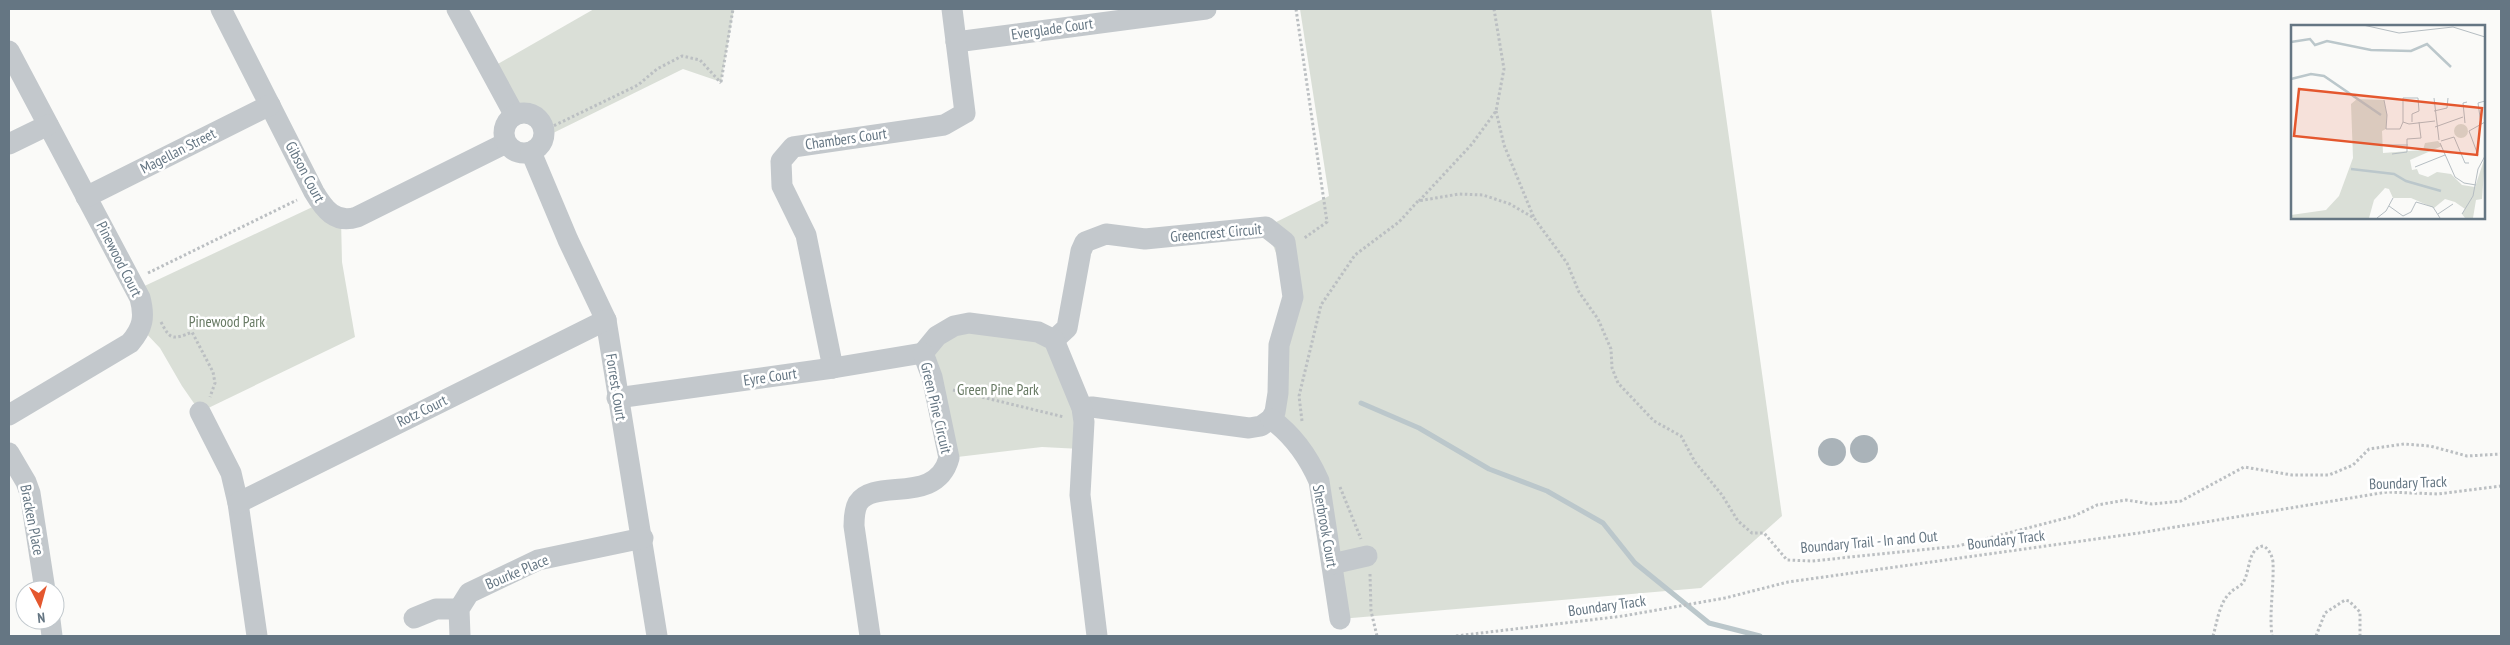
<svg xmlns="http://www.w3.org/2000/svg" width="2510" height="645" viewBox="0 0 2510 645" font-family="'PT Sans Narrow',sans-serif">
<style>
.green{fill:#dadfd7}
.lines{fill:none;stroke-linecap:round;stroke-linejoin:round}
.stream{stroke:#bbc7cb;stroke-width:5}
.building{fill:#aab3b9}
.path{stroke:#bbbfc2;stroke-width:3;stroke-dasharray:2.5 2.5;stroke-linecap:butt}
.minor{stroke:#c3c8cc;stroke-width:21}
.labels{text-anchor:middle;stroke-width:5;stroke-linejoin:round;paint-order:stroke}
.street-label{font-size:15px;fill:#657683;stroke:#fff}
.park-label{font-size:15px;fill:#687a64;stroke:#fff}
.inset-river{fill:none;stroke:#bbc7cb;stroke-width:2.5}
.inset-road{fill:none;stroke:#b5bdc2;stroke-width:1}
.view{fill:#e4572e;fill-opacity:0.15;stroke:#e4572e;stroke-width:2.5}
.inset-edge{fill:none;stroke:#657683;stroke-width:2.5}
</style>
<rect width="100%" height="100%" fill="#fafaf8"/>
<g class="green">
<polygon points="594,9 734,9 721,82 683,69 543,138 542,123 522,112 489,69"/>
<polygon points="1300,9 1711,9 1782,516 1701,588 1340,619 1319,481 1275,412 1293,297 1266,227 1329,196"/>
<polygon points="321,203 341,219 342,262 355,337 200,412 182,386 160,348 141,328 136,290"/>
<polygon points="954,326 1038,332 1073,384 1081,449 1042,447 949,458 932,377 937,336"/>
</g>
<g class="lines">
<polyline class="stream" points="1361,403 1419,428 1489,469 1547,491 1603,523 1635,563 1709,623 1760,636"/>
</g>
<g class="building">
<circle cx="1864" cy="449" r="14"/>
<circle cx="1832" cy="452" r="14"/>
</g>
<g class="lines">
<g class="path">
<polyline points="1296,9 1327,222 1303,239"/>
<polyline points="721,82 733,9"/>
<polyline points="1496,111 1504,145 1534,218"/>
<polyline points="545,130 638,85 657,69 682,56 700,60 721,83"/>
<polyline points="1419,201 1472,144 1496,111 1504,69 1494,9"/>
<polyline points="148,273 297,200"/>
<path d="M161,322c9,18 12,18 31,10l21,40 2,11 -5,14"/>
<polyline points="953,390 1064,417"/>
<polyline points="1302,421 1299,396 1321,305 1355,255 1399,222 1418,201 1459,194 1483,195 1510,204 1534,218 1567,263 1579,292 1598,319 1611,349 1612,368 1618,383 1654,421 1681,436 1695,462 1722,495 1738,521 1752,533 1764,533 1787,560 1812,561 1958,546 2074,516 2097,505 2126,500 2152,504 2181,501 2244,467 2292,475 2329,475 2353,465 2369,449 2404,444 2430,446 2467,456 2501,454"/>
<polyline points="1340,487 1361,539"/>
<polyline points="1370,574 1371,611 1377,636"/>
<polyline points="1456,636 1623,616 1725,598 1788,582 2139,533 2387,492 2438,494 2501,486"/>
<path d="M2213,636c4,-13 6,-33 17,-43 4,-5 11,-6 14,-12 6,-11 4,-34 20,-35 5,4 8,9 9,16 1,25 -4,50 -1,74"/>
<polyline points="2316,636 2325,613 2345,600 2349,601 2360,612 2360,636"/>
</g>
<g class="minor">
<path d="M221,9l93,183c10,17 21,32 43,25l149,-74"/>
<polyline points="457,9 514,114"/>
<polyline points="956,42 1206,9"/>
<path d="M9,51l131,247c5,19 3,30 -10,45l-121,72"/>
<circle cx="524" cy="133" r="20"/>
<polyline points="9,144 48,125"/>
<polyline points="531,152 568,240 606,320 657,636"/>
<polyline points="86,197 270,105"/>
<polyline points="1054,340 1067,328 1081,251 1085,242 1106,234 1145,239 1266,227 1285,242 1293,297 1279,345 1278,393 1275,412 1271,419 1261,426 1249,428 1092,407 1082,408"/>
<polyline points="923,353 937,336 954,326 969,323 1038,332 1054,340 1082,408 1084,422 1080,495 1097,636"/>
<polyline points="833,368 806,235 782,186 781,161 793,147 944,125 965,113 952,9"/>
<polyline points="617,398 833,368 923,353"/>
<polyline points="200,412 231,473 238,503 257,636"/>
<path d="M1271,419c22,16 37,37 48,62l21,138"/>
<polyline points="9,453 26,482 30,493 45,590"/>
<polyline points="238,503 606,320"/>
<polyline points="1332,564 1367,556"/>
<polyline points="414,618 436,609 459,609"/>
<polyline points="50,620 52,636"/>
<polyline points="460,636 459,609 469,593 538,560 643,538"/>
<path d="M870,636l-16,-110c0,-7 0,-16 4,-23 17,-26 78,3 91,-45l-17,-81 -9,-24"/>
</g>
</g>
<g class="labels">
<g class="street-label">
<text transform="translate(1052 29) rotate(-8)" y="5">Everglade Court</text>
<text transform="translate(846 139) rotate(-8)" y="5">Chambers Court</text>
<text transform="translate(178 151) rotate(-27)" y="5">Magellan Street</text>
<text transform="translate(305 172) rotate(62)" y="5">Gibson Court</text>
<text transform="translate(1216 233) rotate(-5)" y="5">Greencrest Circuit</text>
<text transform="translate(119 259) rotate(63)" y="5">Pinewood Court</text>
<text transform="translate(770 377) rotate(-8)" y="5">Eyre Court</text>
<text transform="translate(616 387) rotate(81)" y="5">Forrest Court</text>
<text transform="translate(936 408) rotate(77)" y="5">Green Pine Circuit</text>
<text transform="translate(422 411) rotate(-26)" y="5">Rotz Court</text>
<text transform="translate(2408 483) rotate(-2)" y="5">Boundary Track</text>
<text transform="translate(32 520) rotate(79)" y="5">Bracken Place</text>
<text transform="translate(1325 526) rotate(80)" y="5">Sherbrook Court</text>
<text transform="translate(2006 540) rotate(-7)" y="5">Boundary Track</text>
<text transform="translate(1869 542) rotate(-5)" y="5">Boundary Trail - In and Out</text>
<text transform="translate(517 572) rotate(-23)" y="5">Bourke Place</text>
<text transform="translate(1607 606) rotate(-8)" y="5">Boundary Track</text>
</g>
<g class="park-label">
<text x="227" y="327">Pinewood Park</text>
<text x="998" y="395">Green Pine Park</text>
</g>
</g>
<g transform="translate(2291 25)">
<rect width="194" height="194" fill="#fafaf8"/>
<path d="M66,74l27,1 3,15 -1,14 -4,2 1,22 40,-3 2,-7 13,-2 4,5 -32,14 2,10 5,-1 2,5 9,3 9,-5 14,2 11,11 13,2 10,-30 -3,42 -6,1 -3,18h-8l-3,-4 3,-5 -10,-7 -10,-3 -11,9 -23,-10h-18l-4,-9 -4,-1 -11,12 -5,18h-78v-3l35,-5 13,-14 14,-38 -2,-54zM163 106a7 7 0 1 1 14 0a7 7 0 1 1-14 0Z" fill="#dadfd7"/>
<path class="inset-river" d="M0,17l19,-3 5,6 12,-4 44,9 40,1 16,-7 24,23M0,54l20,-5 13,2 57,39M60,144l43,5 12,7 35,10"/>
<path class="inset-road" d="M72,0l36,8 54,-6 32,10M143,73l5,42M93,75l3,15M143,86l13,-3 1,-10M96,90l-1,14h14l3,-7M121,97v-8l7,-3 -1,-13h-15v24l6,2 26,-3M174,98l-2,-20 4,-1M190,99l-3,-21 7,-2M144,102l28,-10M150,116l13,-4 11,26h4M149,118l15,34 9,6 12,2M93,120h24M101,129l15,-2v-13l14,-1 -2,-16M187,130l-9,-24 16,-9M124,142l30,-12M194,146v43M98,181l14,10M147,189l15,-10M171,189l11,-18 5,-27 7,-13M112,191l8,-4 5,-10 17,5 7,11M86,193l9,-7 7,-13"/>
<path class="view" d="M8,64l183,19 -5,47 -183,-19z"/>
<rect width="194" height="194" class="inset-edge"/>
</g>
<rect width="2510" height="645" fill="none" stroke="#657683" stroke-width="20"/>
<g transform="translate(40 605) rotate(174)"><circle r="24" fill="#ffffff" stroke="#c1c8cd"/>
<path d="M0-4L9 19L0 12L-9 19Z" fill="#e4572e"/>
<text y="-8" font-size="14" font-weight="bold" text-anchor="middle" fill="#657683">N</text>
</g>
</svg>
